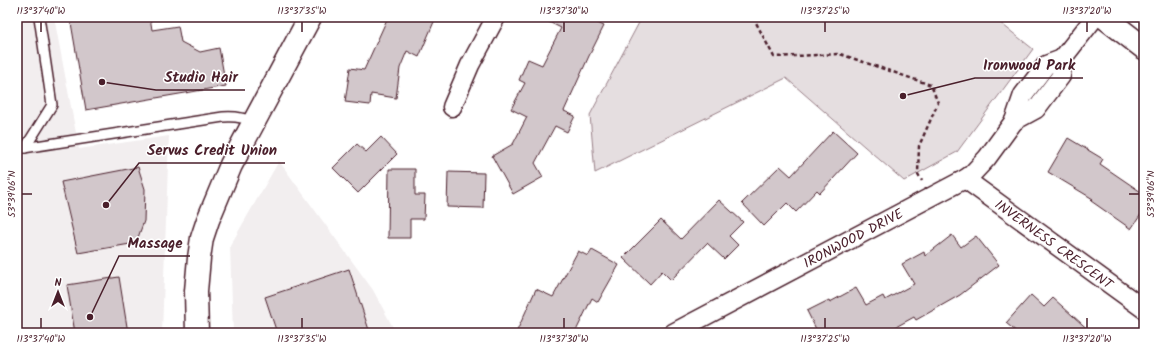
<svg xmlns="http://www.w3.org/2000/svg" width="1161" height="350" viewBox="0 0 1161 350" font-family="Kalam,sans-serif">
<style>
.built{fill:#f2eeef}
.green{fill:#e5dee0;stroke:#987e86}
.building{fill:#d2c7cb;stroke:#4a1f2b}
.lines{fill:none;stroke-linecap:round;stroke-linejoin:round}
.service-casing{stroke:#4a1f2b;stroke-width:12}
.minor-casing{stroke:#4a1f2b;stroke-width:21}
.tertiary-casing{stroke:#4a1f2b;stroke-width:25}
.secondary-casing{stroke:#4a1f2b;stroke-width:25}
.path{stroke:#4a1f2b;stroke-width:2.5;stroke-dasharray:4 3;stroke-linecap:butt}
.service{stroke:#fff;stroke-width:9}
.minor{stroke:#fff;stroke-width:18}
.tertiary{stroke:#fff;stroke-width:22}
.secondary{stroke:#fff;stroke-width:22}
.ticks{fill:none;stroke:#4a1f2b;stroke-width:1.5}
.labels{text-anchor:middle;stroke-width:3;stroke-linejoin:round;paint-order:stroke}
.street-label{font-size:14px;fill:#4a1f2b;stroke:#fff}
.leader{fill:none;stroke:#4a1f2b;stroke-width:1.5}
.callout-dot{fill:#4a1f2b;stroke:#fff;stroke-width:1.5}
.callout-label{font-size:15px;text-anchor:middle;font-weight:bold;fill:#4a1f2b;stroke:#fff;stroke-width:3;stroke-linejoin:round;paint-order:stroke}
.neatline{fill:none;stroke:#4a1f2b;stroke-width:1.5}
.ticks-label{font-size:10px;text-anchor:middle;fill:#4a1f2b}
</style>
<rect width="100%" height="100%" fill="#fff"/>
<filter id="ink" filterUnits="userSpaceOnUse"><feTurbulence type="fractalNoise" baseFrequency=".025" numOctaves="2"/><feDisplacementMap in="SourceGraphic" scale="8" xChannelSelector="R" yChannelSelector="G"/><feConvolveMatrix kernelMatrix="1 2 1 2 8 2 1 2 1" color-interpolation-filters="sRGB"/></filter>
<g filter="url(#ink)">
<g class="built">
<polygon points="17,17 54,17 79,149 169,136 162,333 17,333"/>
<polygon points="279,161 373,290 396,333 233,333 230,246"/>
</g>
<polygon class="green" points="642,17 993,17 1033,49 957,152 904,181 786,78 595,173 590,115"/>
<g class="building">
<polygon points="70,17 150,17 152,30 178,26 181,42 200,52 219,48 226,86 86,110"/>
<polygon points="388,17 436,17 419,57 407,51 400,68 396,98 371,94 370,105 345,102 350,68 364,70"/>
<polygon points="539,17 585,17 604,26 589,56 564,111 575,116 567,132 555,126 535,163 543,177 513,194 492,156 513,144 527,117 511,109 525,83 519,80 528,59 542,65 561,28"/>
<polygon points="833,131 857,153 820,193 817,190 796,212 787,203 764,226 742,203 780,166 791,176"/>
<polygon points="381,137 397,154 358,193 333,168 357,144 366,152"/>
<polygon points="1068,138 1103,159 1100,164 1144,194 1144,210 1131,229 1091,201 1093,199 1048,172"/>
<polygon points="138,167 145,189 144,221 136,243 78,253 61,182"/>
<polygon points="389,169 415,169 415,195 425,195 424,219 410,219 410,238 388,238"/>
<polygon points="448,172 484,173 483,208 447,207"/>
<polygon points="719,200 743,222 729,236 738,245 724,259 707,243 671,280 662,271 650,284 623,258 661,220 681,239"/>
<polygon points="952,235 961,247 976,236 999,265 960,295 916,320 914,317 885,333 818,333 807,311 829,300 830,302 856,288 866,305 883,296 885,300 914,284 902,264 924,252 925,256"/>
<polygon points="592,250 619,265 598,302 592,298 575,333 566,333 555,328 553,333 516,333 536,289 553,297 578,251 588,256"/>
<polygon points="349,269 370,333 277,333 265,297"/>
<polygon points="119,277 128,333 75,333 67,285"/>
<polygon points="1031,295 1044,307 1053,298 1092,333 1018,333 1006,323"/>
</g>
<g class="lines">
<defs>
<g id="service">
<polyline points="25,148 52,105 39,17"/>
<path d="M17,149l206,-32c12,-1 20,0 31,5"/>
</g>
<g id="minor">
<polyline points="452,107 470,65 496,17"/>
<polyline points="1014,121 1036,109 1061,76 1062,59 1095,17"/>
<polyline points="965,179 1144,309"/>
<polyline points="673,333 965,179 972,174 987,158 1014,121 1023,95 1046,65 1062,59"/>
</g>
<polyline id="tertiary" points="197,333 196,291 199,258 202,238 208,220 231,165 310,17"/>
<polyline id="secondary" points="1104,17 1144,48"/>
</defs>
<use href="#service" class="service-casing"/>
<use href="#minor" class="minor-casing"/>
<use href="#tertiary" class="tertiary-casing"/>
<use href="#secondary" class="secondary-casing"/>
<polyline class="path" points="753,17 774,57 840,54 931,85 938,103 919,146 918,174 922,181"/>
<use href="#service" class="service"/>
<use href="#minor" class="minor"/>
<use href="#tertiary" class="tertiary"/>
<use href="#secondary" class="secondary"/>
</g>
</g>
<path class="ticks" d="M41,22v10M302,22v10M564,22v10M825,22v10M1087,22v10M22,194h10M1129,194h10M41,318v10M302,318v10M564,318v10M825,318v10M1087,318v10"/>
<g class="labels">
<g class="street-label">
<text transform="translate(853 238) rotate(-28)" y="5">IRONWOOD DRIVE</text>
<text transform="translate(1054 244) rotate(36)" y="5">INVERNESS CRESCENT</text>
</g>
</g>
<path class="leader" d="M903 96L975 78H1083M102 82L156 90H245M106 205L139 163H285M90 317L119 256H190"/>
<g class="callout-dot">
<circle cx="903" cy="96" r="4"/>
<circle cx="102" cy="82" r="4"/>
<circle cx="106" cy="205" r="4"/>
<circle cx="90" cy="317" r="4"/>
</g>
<g class="callout-label">
<text x="1029" y="70">Ironwood Park</text>
<text x="201" y="82">Studio Hair</text>
<text x="212" y="155">Servus Credit Union</text>
<text x="155" y="248">Massage</text>
</g>
<rect width="1161" height="350" fill="none" stroke="#fff" stroke-width="44"/>
<g transform="translate(58 292)" stroke="#ffffff" stroke-width="3" paint-order="stroke">
<path d="M0-3L7 15L0 10L-7 15Z" fill="#4a1f2b"/>
<text y="-6" font-size="11" font-weight="bold" text-anchor="middle" fill="#4a1f2b">N</text>
</g>
<rect x="22" y="22" width="1117" height="306" class="neatline"/>
<g class="ticks-label">
<text x="41" y="14">113°37'40"W</text>
<text x="302" y="14">113°37'35"W</text>
<text x="564" y="14">113°37'30"W</text>
<text x="825" y="14">113°37'25"W</text>
<text x="1087" y="14">113°37'20"W</text>
<text transform="translate(11 194) rotate(-90)" y="4">53°39'06"N</text>
<text transform="translate(1150 194) rotate(-90)" y="4">53°39'06"N</text>
<text x="41" y="342">113°37'40"W</text>
<text x="302" y="342">113°37'35"W</text>
<text x="564" y="342">113°37'30"W</text>
<text x="825" y="342">113°37'25"W</text>
<text x="1087" y="342">113°37'20"W</text>
</g>
</svg>
